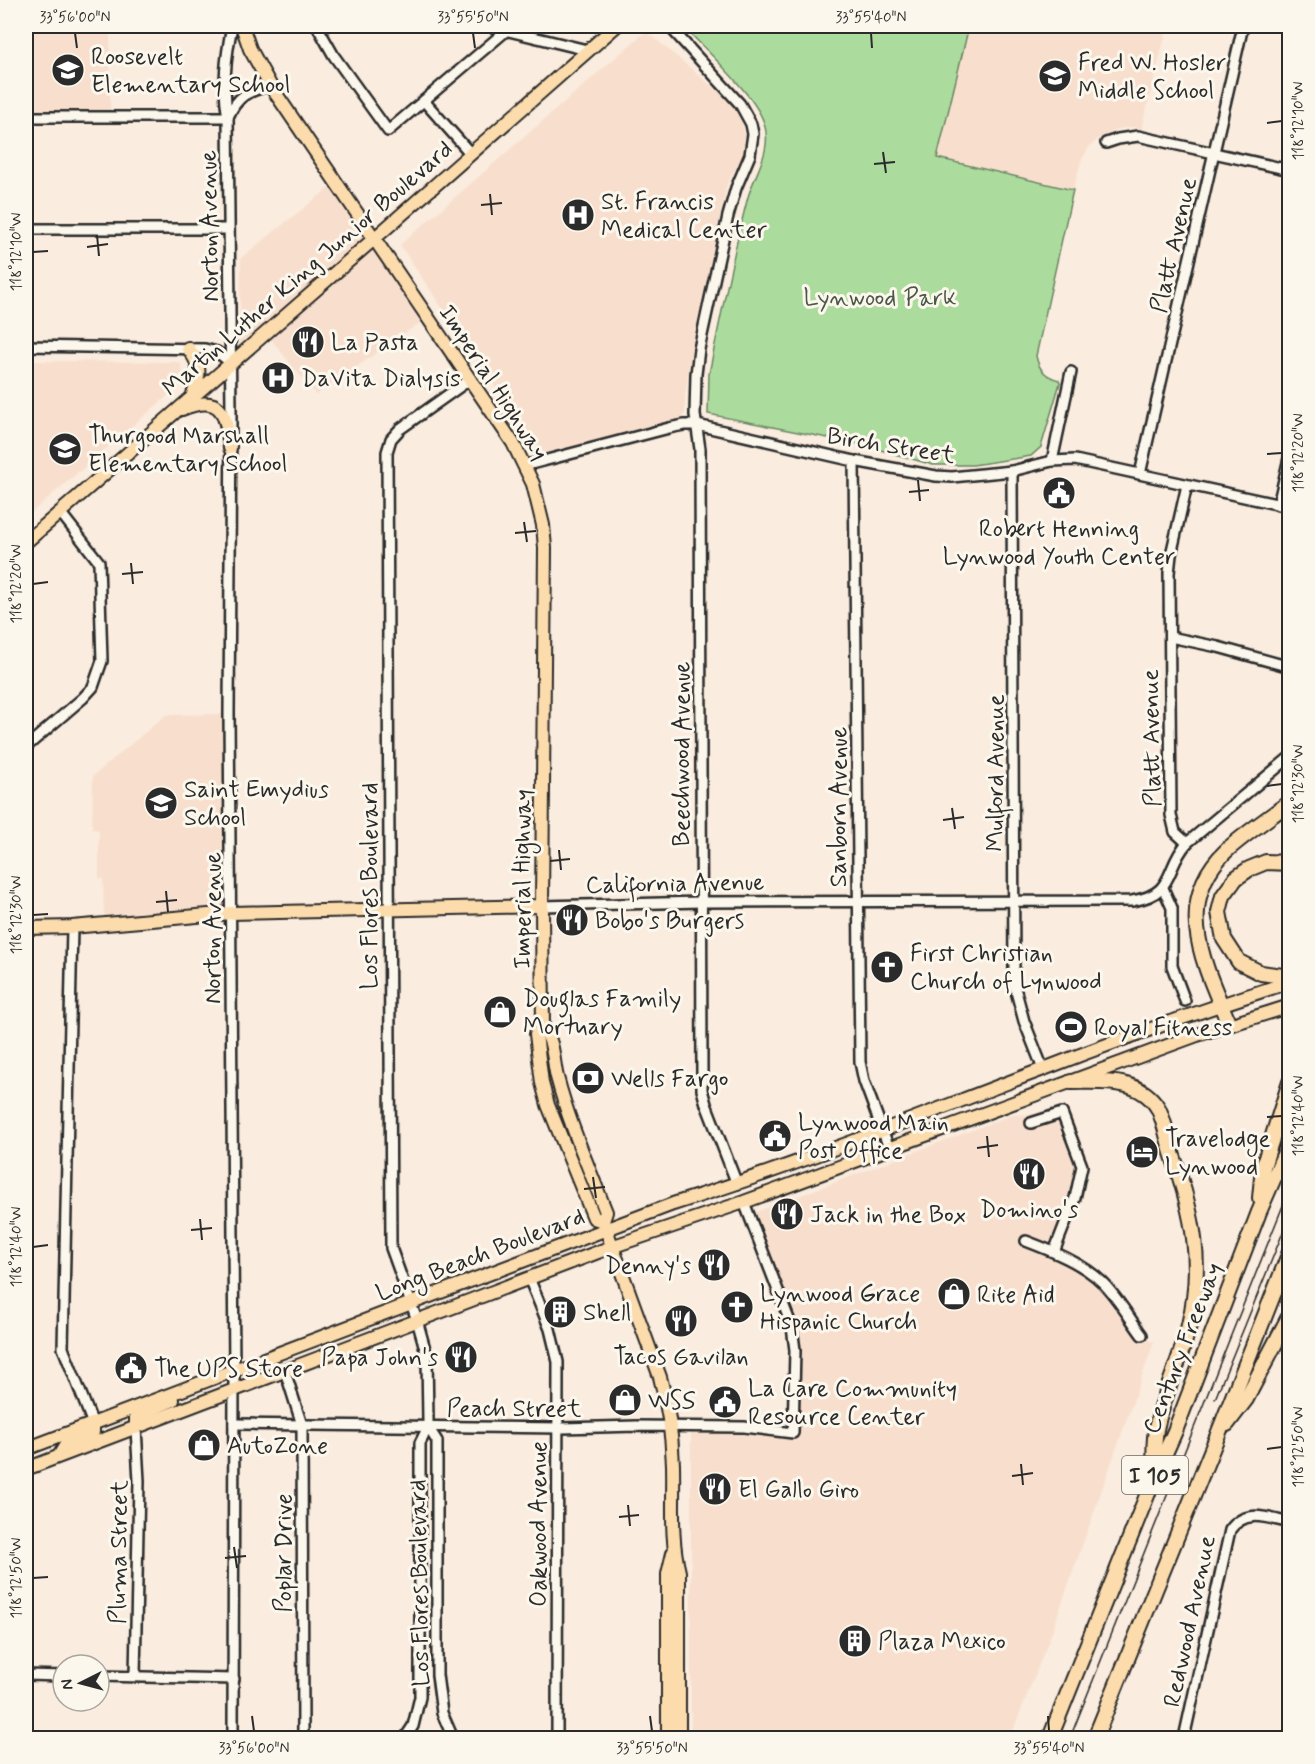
<svg xmlns="http://www.w3.org/2000/svg" width="1315" height="1764" viewBox="0 0 1315 1764" font-family="Mynerve,sans-serif">
<style>
.built{fill:#f8dfcd}
.green{fill:#abdc9d;stroke:#6b8464;stroke-width:1.5}
.lines{fill:none;stroke-linecap:round;stroke-linejoin:round}
.minor-casing{stroke:#2b2b2b;stroke-width:14}
.major-casing{stroke:#2b2b2b;stroke-width:16}
.highway-casing{stroke:#2b2b2b;stroke-width:18}
.minor{stroke:#fbf7ec;stroke-width:9}
.major{stroke:#fcdcac;stroke-width:12}
.highway{stroke:#fcdcac;stroke-width:14}
.tram{stroke:#2b2b2b;stroke-width:1.5}
.ticks{fill:none;stroke:#2b2b2b;stroke-width:2}
.labels{text-anchor:middle;stroke-width:6;stroke-linejoin:round;paint-order:stroke}
.shield{fill:#fbf7ec;stroke:#696865;stroke-width:1.5}
.shield-label{font-size:22px;font-weight:bold;fill:#2b2b2b}
.poi-label{font-size:24px;fill:#2b2b2b;stroke:#fbf7ec;text-anchor:start}
.street-label{font-size:24px;fill:#2b2b2b;stroke:#fbf7ec}
.park-label{font-size:24px;fill:#4b5748;stroke:#fbf7ec}
.neatline{fill:none;stroke:#2b2b2b;stroke-width:2}
.ticks-label{font-size:15px;text-anchor:middle;fill:#2b2b2b}
</style>
<rect width="100%" height="100%" fill="#faecde"/>
<filter id="ink" filterUnits="userSpaceOnUse"><feTurbulence type="fractalNoise" baseFrequency=".0167" numOctaves="2"/><feDisplacementMap in="SourceGraphic" scale="12" xChannelSelector="R" yChannelSelector="G"/><feConvolveMatrix kernelMatrix="1 2 1 2 8 2 1 2 1" color-interpolation-filters="sRGB"/></filter>
<g filter="url(#ink)">
<g class="built">
<rect x="26" y="26" width="84" height="88"/>
<polygon points="969,26 1168,26 1141,129 1132,127 1118,129 1098,139 1089,147 1081,161 1073,190 937,158"/>
<polygon points="646,31 732,103 740,113 745,136 743,156 727,184 692,348 685,395 685,413 682,418 540,454 400,245"/>
<polygon points="330,187 421,322 316,395 261,327 239,345 241,258"/>
<polygon points="26,361 180,362 185,381 26,517"/>
<polygon points="227,714 230,911 104,922 103,879 99,878 99,830 92,829 93,776 166,715"/>
<polygon points="1052,1108 1076,1170 1049,1257 1093,1280 1136,1336 1154,1342 1050,1637 1010,1738 691,1738 691,1431 797,1436 799,1338 796,1322 754,1213 1012,1115 1034,1114"/>
</g>
<path class="green" d="M683,26h286l-32,132 136,32 -37,166c3,14 9,20 23,24l1,3 -19,64 -10,9 -58,9h-40l-70,-20 -155,-31 1,-40 4,-20c11,-52 21,-105 35,-157 7,-24 25,-47 16,-74 -8,-27 -60,-75 -81,-97z"/>
<g class="lines">
<defs>
<g id="minor">
<path d="M232,26c-6,30 -10,60 -4,91l3,295 -2,301 5,657 -1,368"/>
<polyline points="317,26 334,56 388,131 507,30"/>
<polyline points="488,26 587,50"/>
<polyline points="669,26 740,104 751,124 753,134 750,155 736,188 728,216 699,349 696,374 695,415 700,449 702,1076 702,1090 706,1104 737,1184"/>
<polyline points="424,101 471,154"/>
<polyline points="26,117 228,117"/>
<path d="M228,117c10,-22 19,-25 42,-32"/>
<polyline points="1106,143 1118,139 1138,136 1290,170"/>
<polyline points="26,229 228,229"/>
<polyline points="26,346 205,349 217,352 231,363"/>
<polyline points="854,461 860,1062 864,1081 889,1148"/>
<polyline points="1052,461 1071,372"/>
<polyline points="524,466 669,428 684,425 697,425 854,461 936,476 952,477 1012,471 1052,461 1075,460 1290,507"/>
<polyline points="1012,471 1014,984 1024,1021 1043,1069"/>
<polyline points="1140,474 1243,26"/>
<polyline points="1278,505 1290,454"/>
<polyline points="1170,637 1218,647 1290,667"/>
<polyline points="26,747 83,698 93,687 102,661 99,562 60,512"/>
<polyline points="1187,843 1175,832 1171,815 1169,573 1171,555 1187,485"/>
<polyline points="1163,888 1172,908 1172,966 1185,1001"/>
<path d="M542,906l159,-4 431,-1c44,-7 32,-32 55,-58l103,-86"/>
<polyline points="72,927 63,1348 93,1424"/>
<polyline points="1031,1123 1062,1113 1082,1166 1075,1198 1054,1252"/>
<path d="M1026,1241c26,10 57,22 77,42 15,15 27,36 39,52"/>
<polyline points="529,1278 550,1329 558,1362 557,1738"/>
<polyline points="285,1371 302,1425 303,1738"/>
<polyline points="234,1424 562,1428 637,1426 744,1427 793,1433 795,1350 792,1327 744,1202"/>
<polyline points="428,1427 437,1441 437,1675 442,1713 453,1738"/>
<polyline points="26,1675 63,1676"/>
<polyline points="99,1676 234,1679"/>
<polyline points="135,1676 139,1481 136,1428"/>
<polyline points="405,1738 413,1726 420,1697 420,1443 428,1427 428,1421 427,1356 417,1320 391,1248 387,452 391,439 400,429 469,380"/>
<path d="M1184,1738l46,-208c15,-22 38,-12 60,-7"/>
</g>
<g id="major">
<path d="M242,26l8,23 20,36 243,358 20,41 10,41 2,23 -3,358 1,123c11,10 10,33 14,48 12,46 32,91 49,135l-3,9 57,156c8,28 12,58 13,88 1,36 -3,72 6,107v166"/>
<path d="M188,348c13,17 13,26 5,46"/>
<path d="M182,409c40,-16 44,4 48,39"/>
<polyline points="26,542 375,238 616,26"/>
<polyline points="26,928 72,927 231,913 542,906"/>
<polyline points="543,1029 536,1034 542,1083 548,1105 594,1218 603,1221"/>
<polyline points="136,1428 136,1416 173,1400"/>
<path d="M26,1449l647,-245c125,-39 246,-88 368,-134 82,-32 165,-61 249,-88"/>
<polyline points="59,1456 65,1446 93,1432 93,1424"/>
<polyline points="26,1469 614,1246 744,1202 1197,1035 1290,1006"/>
<polyline points="668,1738 668,1574 673,1553"/>
</g>
<g id="highway">
<polyline points="1290,863 1266,862 1249,869 1236,878 1223,896 1219,912 1224,939 1239,962 1261,973 1290,977"/>
<path d="M1229,1024c-24,-58 -58,-121 -2,-174 19,-17 42,-32 63,-48"/>
<path d="M1071,1082c29,0 69,-5 87,26 7,14 10,33 15,48 20,58 31,108 16,169 -8,34 -24,66 -32,100 -4,14 -2,30 -3,45"/>
<polyline points="1260,1198 1263,1167 1290,1082"/>
<polyline points="1227,1424 1246,1399 1290,1315"/>
<polyline points="1050,1738 1154,1478 1175,1431 1259,1212 1290,1141"/>
<polyline points="1095,1738 1217,1437 1290,1252"/>
</g>
</defs>
<use href="#minor" class="minor-casing"/>
<use href="#major" class="major-casing"/>
<use href="#highway" class="highway-casing"/>
<use href="#minor" class="minor"/>
<use href="#major" class="major"/>
<use href="#highway" class="highway"/>
<g class="tram">
<polyline points="1215,1399 1290,1215"/>
<polyline points="1070,1738 1290,1188"/>
</g>
</g>
</g>
<path class="ticks" d="M75,33l2,15M473,33l2,15M871,33l1,15M1267,123l15,-2M883,152l3,21M874,164l21,-2M490,194l2,21M481,205l21,-2M97,235l2,21M87,247l21,-3M33,252l15,-1M1267,454l15,-1M918,480l2,21M909,492l20,-2M524,522l3,20M515,533l21,-2M131,563l2,21M122,574l21,-2M33,584l15,-2M1267,786l15,-2M952,808l3,21M943,820l21,-3M559,850l2,20M550,861l20,-2M166,891l2,21M156,902l21,-2M33,915l15,-1M1267,1117l15,-1M987,1136l2,21M977,1148l21,-3M593,1177l3,21M584,1189l21,-2M200,1219l2,21M191,1230l21,-2M33,1247l15,-2M1267,1449l15,-2M1021,1464l2,21M1012,1476l21,-3M628,1505l2,21M619,1517l20,-2M234,1547l3,21M225,1558l21,-2M33,1578l15,-1M252,1716l2,15M650,1716l2,15M1048,1716l1,15"/>
<defs>
<symbol id="school-disc" viewBox="-11 -11 22 22"><circle r="9.5" fill="#2b2b2b" stroke="#fbf7ec"/><path d="M0-5L7-2L0 1L-7-2ZM-4 1L0 2.5L4 1V4Q0 6-4 4Z" fill="#fff"/></symbol>
<symbol id="hospital-disc" viewBox="-11 -11 22 22"><circle r="9.5" fill="#2b2b2b" stroke="#fbf7ec"/><path d="M-5-5h3v3.5h4V-5h3V5h-3V1.5h-4V5h-3Z" fill="#fff"/></symbol>
<symbol id="restaurant-disc" viewBox="-11 -11 22 22"><circle r="9.5" fill="#2b2b2b" stroke="#fbf7ec"/><path d="M-5-6h1v4h1v-4h1v4h1v-4h1v5L-1.5 .5V6h-2V.5L-5-1ZM5-6V6H3V1.5H1.5Q1.5-4 5-6Z" fill="#fff"/></symbol>
<symbol id="civic-disc" viewBox="-11 -11 22 22"><circle r="9.5" fill="#2b2b2b" stroke="#fbf7ec"/><path d="M-.6-6.5H3V-4.5H.6V-3L4-1V1h2V6H-6V1h2V-1L-.6-3ZM-1.2 2.5V6h2.4V2.5Z" fill="#fff"/></symbol>
<symbol id="church-disc" viewBox="-11 -11 22 22"><circle r="9.5" fill="#2b2b2b" stroke="#fbf7ec"/><path d="M-1.2-6h2.4v3.5h3.3v2.4h-3.3V6h-2.4V-.1h-3.3v-2.4h3.3Z" fill="#fff"/></symbol>
<symbol id="shop-disc" viewBox="-11 -11 22 22"><circle r="9.5" fill="#2b2b2b" stroke="#fbf7ec"/><path d="M-5-2.5h2.3a2.7 3.5 0 0 1 5.4 0H5L5.5 6h-11ZM-1.5-2.5h3a1.5 2.3 0 0 0-3 0Z" fill="#fff"/></symbol>
<symbol id="stadium-disc" viewBox="-11 -11 22 22"><circle r="9.5" fill="#2b2b2b" stroke="#fbf7ec"/><path d="M0-5a6.5 5 0 1 0 0 10a6.5 5 0 1 0 0-10ZM-3.5-1.8h7v3.6h-7Z" fill="#fff"/></symbol>
<symbol id="bank-disc" viewBox="-11 -11 22 22"><circle r="9.5" fill="#2b2b2b" stroke="#fbf7ec"/><path d="M-6-4H6V4H-6ZM0-2.3a2.3 2.3 0 1 0 0 4.6a2.3 2.3 0 1 0 0-4.6Z" fill="#fff"/></symbol>
<symbol id="hotel-disc" viewBox="-11 -11 22 22"><circle r="9.5" fill="#2b2b2b" stroke="#fbf7ec"/><path d="M-6-4.5h1.5V1H6V5H4.5V3h-9V5H-6ZM-4 0a1.8 1.8 0 1 1 3.6 0ZM.5 0V-2.5h3Q6-2.5 6 0Z" fill="#fff"/></symbol>
<symbol id="building-disc" viewBox="-11 -11 22 22"><circle r="9.5" fill="#2b2b2b" stroke="#fbf7ec"/><path d="M-4-6H4V6H1V3H-1V6H-4ZM-2.5-4.3h1.7v1.8h-1.7ZM.8-4.3h1.7v1.8H.8ZM-2.5-1h1.7V.8h-1.7ZM.8-1h1.7V.8H.8Z" fill="#fff"/></symbol>
</defs>
<g fill-rule="evenodd">
<use href="#school-disc" x="49" y="51" width="38" height="38"/>
<use href="#school-disc" x="1036" y="57" width="38" height="38"/>
<use href="#hospital-disc" x="559" y="196" width="38" height="38"/>
<use href="#restaurant-disc" x="289" y="323" width="38" height="38"/>
<use href="#hospital-disc" x="259" y="359" width="38" height="38"/>
<use href="#school-disc" x="46" y="430" width="38" height="38"/>
<use href="#civic-disc" x="1040" y="474" width="38" height="38"/>
<use href="#school-disc" x="142" y="784" width="38" height="38"/>
<use href="#restaurant-disc" x="553" y="901" width="38" height="38"/>
<use href="#church-disc" x="868" y="948" width="38" height="38"/>
<use href="#shop-disc" x="481" y="993" width="38" height="38"/>
<use href="#stadium-disc" x="1052" y="1008" width="38" height="38"/>
<use href="#bank-disc" x="569" y="1059" width="38" height="38"/>
<use href="#civic-disc" x="756" y="1117" width="38" height="38"/>
<use href="#hotel-disc" x="1123" y="1133" width="38" height="38"/>
<use href="#restaurant-disc" x="1010" y="1155" width="38" height="38"/>
<use href="#restaurant-disc" x="768" y="1195" width="38" height="38"/>
<use href="#restaurant-disc" x="695" y="1246" width="38" height="38"/>
<use href="#shop-disc" x="935" y="1275" width="38" height="38"/>
<use href="#church-disc" x="718" y="1288" width="38" height="38"/>
<use href="#building-disc" x="541" y="1293" width="38" height="38"/>
<use href="#restaurant-disc" x="662" y="1302" width="38" height="38"/>
<use href="#restaurant-disc" x="442" y="1338" width="38" height="38"/>
<use href="#civic-disc" x="112" y="1349" width="38" height="38"/>
<use href="#shop-disc" x="606" y="1381" width="38" height="38"/>
<use href="#civic-disc" x="706" y="1383" width="38" height="38"/>
<use href="#shop-disc" x="185" y="1426" width="38" height="38"/>
<use href="#restaurant-disc" x="696" y="1470" width="38" height="38"/>
<use href="#building-disc" x="836" y="1622" width="38" height="38"/>
</g>
<g class="labels">
<rect class="shield" x="1122" y="1456" width="66" height="38" rx="4.5"/>
<g class="shield-label">
<text x="1155" y="1483">I 105</text>
</g>
<g class="poi-label">
<text x="91" y="64">Roosevelt<tspan x="91" dy="28">Elementary School</tspan></text>
<text x="1078" y="70">Fred W. Hosler<tspan x="1078" dy="28">Middle School</tspan></text>
<text x="601" y="209">St. Francis<tspan x="601" dy="28">Medical Center</tspan></text>
<text x="331" y="350">La Pasta</text>
<text x="301" y="386">DaVita Dialysis</text>
<text x="88" y="443">Thurgood Marshall<tspan x="88" dy="28">Elementary School</tspan></text>
<text x="1059" y="536" text-anchor="middle">Robert Henning<tspan x="1059" dy="28">Lynwood Youth Center</tspan></text>
<text x="184" y="797">Saint Emydius<tspan x="184" dy="28">School</tspan></text>
<text x="595" y="928">Bobo's Burgers</text>
<text x="910" y="961">First Christian<tspan x="910" dy="28">Church of Lynwood</tspan></text>
<text x="523" y="1006">Douglas Family<tspan x="523" dy="28">Mortuary</tspan></text>
<text x="1094" y="1035">Royal Fitness</text>
<text x="611" y="1086">Wells Fargo</text>
<text x="798" y="1130">Lynwood Main<tspan x="798" dy="28">Post Office</tspan></text>
<text x="1165" y="1146">Travelodge<tspan x="1165" dy="28">Lynwood</tspan></text>
<text x="1029" y="1217" text-anchor="middle">Domino's</text>
<text x="810" y="1222">Jack in the Box</text>
<text x="691" y="1273" text-anchor="end">Denny's</text>
<text x="760" y="1301">Lynwood Grace<tspan x="760" dy="28">Hispanic Church</tspan></text>
<text x="977" y="1302">Rite Aid</text>
<text x="583" y="1320">Shell</text>
<text x="681" y="1364" text-anchor="middle">Tacos Gavilan</text>
<text x="438" y="1365" text-anchor="end">Papa John's</text>
<text x="154" y="1376">The UPS Store</text>
<text x="748" y="1396">La Care Community<tspan x="748" dy="28">Resource Center</tspan></text>
<text x="648" y="1408">WSS</text>
<text x="227" y="1453">AutoZone</text>
<text x="738" y="1497">El Gallo Giro</text>
<text x="878" y="1649">Plaza Mexico</text>
</g>
<g class="street-label">
<text transform="translate(209 226) rotate(-91)" y="8">Norton Avenue</text>
<text transform="translate(1173 245) rotate(-77)" y="8">Platt Avenue</text>
<text transform="translate(307 268) rotate(-41)" y="8">Martin Luther King Junior Boulevard</text>
<text transform="translate(494 382) rotate(57)" y="8">Imperial Highway</text>
<text transform="translate(891 445) rotate(9)" y="8">Birch Street</text>
<text transform="translate(1151 738) rotate(-91)" y="8">Platt Avenue</text>
<text transform="translate(681 754) rotate(-90)" y="8">Beechwood Avenue</text>
<text transform="translate(995 773) rotate(-90)" y="8">Mulford Avenue</text>
<text transform="translate(838 807) rotate(-90)" y="8">Sanborn Avenue</text>
<text transform="translate(522 879) rotate(-90)" y="8">Imperial Highway</text>
<text transform="translate(675 883) rotate(-1)" y="8">California Avenue</text>
<text transform="translate(369 886) rotate(-90)" y="8">Los Flores Boulevard</text>
<text transform="translate(212 928) rotate(-90)" y="8">Norton Avenue</text>
<text transform="translate(480 1254) rotate(-21)" y="8">Long Beach Boulevard</text>
<text transform="translate(1182 1348) rotate(-69)" y="8">Century Freeway</text>
<text x="514" y="1416">Peach Street</text>
<text transform="translate(538 1524) rotate(-90)" y="8">Oakwood Avenue</text>
<text transform="translate(118 1552) rotate(-89)" y="8">Pluma Street</text>
<text transform="translate(283 1553) rotate(-90)" y="8">Poplar Drive</text>
<text transform="translate(419 1583) rotate(-91)" y="8">Los Flores Boulevard</text>
<text transform="translate(1189 1621) rotate(-78)" y="8">Redwood Avenue</text>
</g>
<g class="park-label">
<text x="880" y="305">Lynwood Park</text>
</g>
</g>
<rect width="1315" height="1764" fill="none" stroke="#fbf7ec" stroke-width="66"/>
<g transform="translate(81 1683) rotate(264)"><circle r="28" fill="#fbf7ec" stroke="#a8a59f" stroke-width="1.5"/>
<path d="M0-4.5L10 22L0 15L-10 22Z" fill="#2b2b2b"/>
<text y="-9" font-size="16" font-weight="bold" text-anchor="middle" fill="#2b2b2b">N</text>
</g>
<rect x="33" y="33" width="1249" height="1698" class="neatline"/>
<g class="ticks-label">
<text x="75" y="22">33°56'00"N</text>
<text x="473" y="22">33°55'50"N</text>
<text x="871" y="22">33°55'40"N</text>
<text transform="translate(1298 121) rotate(-90)" y="5">118°12'10"W</text>
<text transform="translate(16 252) rotate(-90)" y="5">118°12'10"W</text>
<text transform="translate(1298 453) rotate(-90)" y="5">118°12'20"W</text>
<text transform="translate(16 584) rotate(-90)" y="5">118°12'20"W</text>
<text transform="translate(1298 784) rotate(-90)" y="5">118°12'30"W</text>
<text transform="translate(16 915) rotate(-90)" y="5">118°12'30"W</text>
<text transform="translate(1298 1116) rotate(-90)" y="5">118°12'40"W</text>
<text transform="translate(16 1247) rotate(-90)" y="5">118°12'40"W</text>
<text transform="translate(1298 1447) rotate(-90)" y="5">118°12'50"W</text>
<text transform="translate(16 1578) rotate(-90)" y="5">118°12'50"W</text>
<text x="254" y="1753">33°56'00"N</text>
<text x="652" y="1753">33°55'50"N</text>
<text x="1049" y="1753">33°55'40"N</text>
</g>
</svg>
